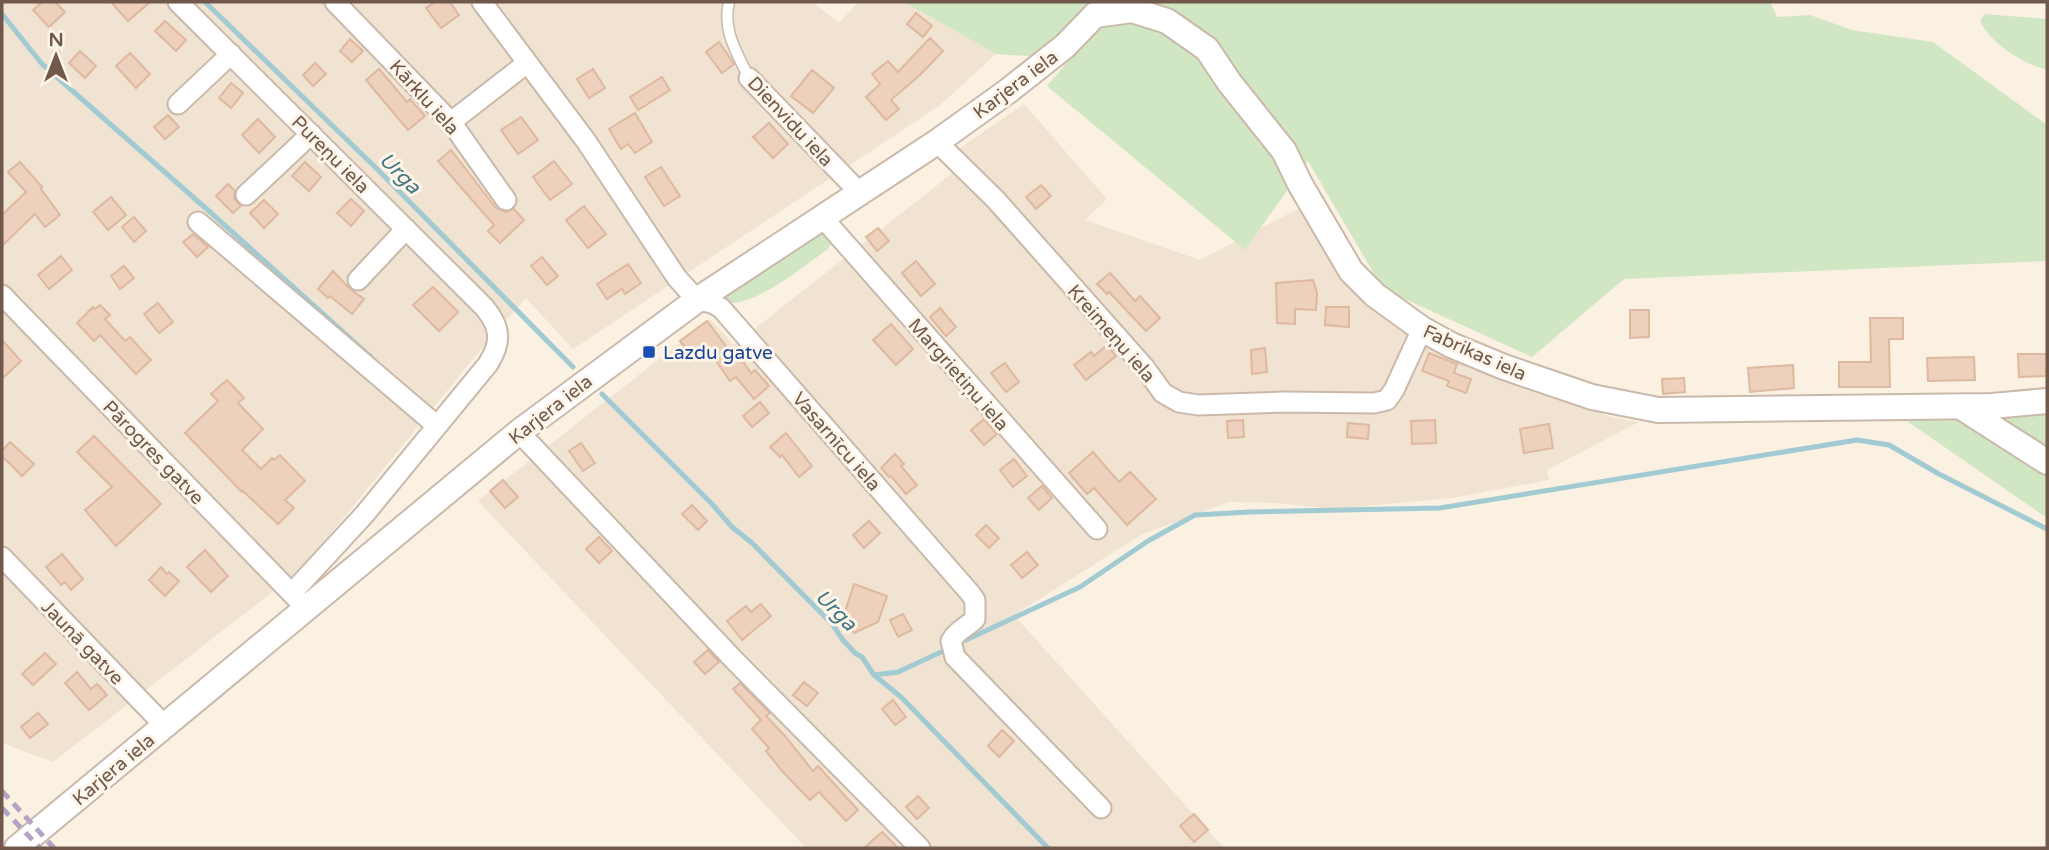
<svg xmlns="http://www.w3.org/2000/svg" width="2049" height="850" viewBox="0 0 2049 850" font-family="'Varela Round',sans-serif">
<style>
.residential{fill:#f1e3d2}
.green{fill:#d1e6c3}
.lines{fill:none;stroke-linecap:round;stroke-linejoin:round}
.stream{stroke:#a1cad2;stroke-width:5}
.building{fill:#edd1bd;stroke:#deb89f;stroke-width:2}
.service-casing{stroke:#cab9ab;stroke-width:13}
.minor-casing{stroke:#cab9ab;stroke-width:23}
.tertiary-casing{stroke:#cab9ab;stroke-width:28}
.service{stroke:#fff;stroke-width:10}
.minor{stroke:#fff;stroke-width:19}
.tertiary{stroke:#fff;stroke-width:24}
.rail{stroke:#b4a3c2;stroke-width:5;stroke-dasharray:10 7;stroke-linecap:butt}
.transit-dot{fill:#1a4fb4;stroke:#fdf5e9;stroke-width:2.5}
.labels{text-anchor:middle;stroke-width:6;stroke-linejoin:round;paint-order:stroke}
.street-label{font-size:19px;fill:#70594b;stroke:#fdf5e9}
.transit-label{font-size:19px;fill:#164399;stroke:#fdf5e9;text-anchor:start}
.water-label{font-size:21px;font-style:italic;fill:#477781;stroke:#fdf5e9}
</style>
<rect width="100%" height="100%" fill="#faf1e3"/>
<g class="residential">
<polygon points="2,2 812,2 839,23 858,2 904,2 996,54 939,106 573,349 526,298 490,338 302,569 53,762 2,743"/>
<polygon points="1024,104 1107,199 1085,220 1200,260 1300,208 1360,298 1434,350 1611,417 1639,422 1547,470 1549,480 1452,498 1333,509 1276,503 1229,502 1141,535 1014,615 1224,848 806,848 478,501 710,319 734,345 954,172 944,159"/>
</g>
<g class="green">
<polygon points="904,2 1770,2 1777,17 1810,15 1852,30 1933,42 2047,125 2047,261 1624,279 1532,357 1383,289 1308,161 1245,250 1047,86 1070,59 996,54"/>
<path d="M1984,14l63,5v51c-24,-6 -56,-26 -67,-49z"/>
<path d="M821,230l11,12 -4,7c-26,18 -72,58 -104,54l-3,-5z"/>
<polygon points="2047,410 2047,518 1904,419"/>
</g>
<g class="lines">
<g class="stream">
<polyline points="205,2 376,168 573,367"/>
<polyline points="2,14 42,64 210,212 371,357"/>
<polyline points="602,394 712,504 732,527 752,543 833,625 842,639 855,653 862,657 874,675 901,697 1048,848"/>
<polyline points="966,640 1080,587 1148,541 1195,515 1250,512 1440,508 1857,440 1889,445 1939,474 2047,529"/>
<polyline points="874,675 898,672 941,652"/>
</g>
</g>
<g class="building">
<polygon points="42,2 55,2 65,12 49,27 33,10"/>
<polygon points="111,2 150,2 128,21"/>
<polygon points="435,2 450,2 459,15 441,28 426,8"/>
<polygon points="916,13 932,26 923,37 907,24"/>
<polygon points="165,21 186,40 176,51 155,31"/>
<polygon points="930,38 943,51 921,74 891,100 899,109 886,120 866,97 880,84 872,74 888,61 898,72"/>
<polygon points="350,39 363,51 352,62 340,51"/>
<polygon points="719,42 734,64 722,73 706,52"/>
<polygon points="80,51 96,66 85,78 69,63"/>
<polygon points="130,53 150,74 136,88 116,66"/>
<polygon points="315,63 326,74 313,86 303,75"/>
<polygon points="379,69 407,102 410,99 425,116 408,130 366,80"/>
<polygon points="593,69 605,88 589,98 577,79"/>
<polygon points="812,70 834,88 813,113 791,96"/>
<polygon points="662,77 670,90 638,110 630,97"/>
<polygon points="231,83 243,93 231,108 219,98"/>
<polygon points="635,113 652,142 635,153 628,144 621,149 609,129"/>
<polygon points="168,115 179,127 165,139 154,127"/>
<polygon points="521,117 538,140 518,154 501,130"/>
<polygon points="258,119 275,137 259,153 242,135"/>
<polygon points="769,123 788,144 773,158 753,137"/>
<polygon points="451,150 496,208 506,212 514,209 524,220 500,243 488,231 494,225 438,161"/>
<polygon points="554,161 572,184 550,200 533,177"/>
<polygon points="20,162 42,187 41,189 60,215 45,227 35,214 2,246 2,215 26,192 8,172"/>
<polygon points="305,162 321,177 309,191 292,176"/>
<polygon points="661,167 680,196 664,206 645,177"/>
<polygon points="228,184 235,191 234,198 241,206 233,213 216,196"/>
<polygon points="1041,185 1051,196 1036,209 1026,197"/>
<polygon points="111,197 126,215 108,230 93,212"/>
<polygon points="351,199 364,211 351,226 337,213"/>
<polygon points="264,200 278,214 264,228 250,213"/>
<polygon points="584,206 606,234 588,248 566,220"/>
<polygon points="134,217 146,231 134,242 122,227"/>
<polygon points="878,228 889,241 877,251 866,237"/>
<polygon points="193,234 208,247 197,257 183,242"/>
<polygon points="61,256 72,270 49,289 38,275"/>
<polygon points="542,257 558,276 547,285 531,266"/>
<polygon points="916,261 935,284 921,296 902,273"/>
<polygon points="628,264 641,283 625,294 622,289 607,299 597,284"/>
<polygon points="124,266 134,278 120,289 111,276"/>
<polygon points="333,271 350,289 364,299 352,314 330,296 328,298 318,289"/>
<polygon points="1110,273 1135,301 1140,296 1160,318 1146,331 1109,292 1107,294 1097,284"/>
<polygon points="1313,280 1317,293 1316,310 1295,309 1295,324 1277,323 1276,283"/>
<polygon points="433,287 458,312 439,331 413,305"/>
<polygon points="158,303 173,322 159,333 144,314"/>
<polygon points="100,305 110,315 105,319 125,341 130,337 151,360 136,374 100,335 94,341 77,323 93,307 95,309"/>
<polygon points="1326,307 1349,307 1349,327 1325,325"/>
<polygon points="940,308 956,327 946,336 930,317"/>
<polygon points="1630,310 1649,310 1649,337 1630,338"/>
<polygon points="1870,318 1903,318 1903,339 1889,339 1890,387 1839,387 1839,362 1871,362"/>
<polygon points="707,321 732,354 736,352 751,373 755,370 769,386 754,399 736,377 730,381 709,351 706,353 703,349 693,357 680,341"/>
<polygon points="891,324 913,349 896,365 873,340"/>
<polygon points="2,340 21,361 2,379"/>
<polygon points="1107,345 1116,356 1086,380 1074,365 1091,352 1094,356"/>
<polygon points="1265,348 1267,372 1252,374 1251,350"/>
<polygon points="1429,353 1457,364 1454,373 1471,379 1466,393 1447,386 1449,381 1422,371"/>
<polygon points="2018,354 2047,354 2047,376 2019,377"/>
<polygon points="1974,357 1975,380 1928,381 1927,358"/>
<polygon points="1005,363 1019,382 1006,392 991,373"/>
<polygon points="1793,365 1794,388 1750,392 1748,368"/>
<polygon points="1684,378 1685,392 1663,394 1662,379"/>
<polygon points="227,380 244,398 238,403 263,429 242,450 261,469 272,458 274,460 280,455 305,481 285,500 294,508 278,524 243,491 242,492 185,433 218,401 211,394"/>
<polygon points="760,402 769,413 752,427 743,416"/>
<polygon points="984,419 997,434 984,445 971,430"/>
<polygon points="1243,420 1244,437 1228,438 1227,421"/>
<polygon points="1435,420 1436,443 1412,444 1411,421"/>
<polygon points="1348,423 1369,425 1368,439 1347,437"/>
<polygon points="1549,424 1553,448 1524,453 1520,429"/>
<polygon points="786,433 812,466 799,477 782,455 780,457 770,447"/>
<polygon points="94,436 161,504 116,546 85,510 112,487 77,452"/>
<polygon points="10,442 34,464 22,476 2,456 2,451"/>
<polygon points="581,443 595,463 583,471 569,451"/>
<polygon points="1093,452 1119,482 1130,472 1156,499 1127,525 1094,488 1087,494 1069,473"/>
<polygon points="895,454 904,464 901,466 917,485 906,494 891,476 889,477 881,468"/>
<polygon points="1014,459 1027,476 1013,487 1000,470"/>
<polygon points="503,480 518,497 505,508 490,491"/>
<polygon points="1042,486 1052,498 1039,510 1028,498"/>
<polygon points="692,505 707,521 698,530 682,514"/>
<polygon points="869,521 880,533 864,548 853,535"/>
<polygon points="986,525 999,538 989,548 976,535"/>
<polygon points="599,537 612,551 599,563 586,549"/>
<polygon points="205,550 228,576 211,592 187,567"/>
<polygon points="1027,552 1038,565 1022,578 1011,565"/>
<polygon points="62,554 83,579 71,590 65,582 61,585 46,567"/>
<polygon points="161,567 167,574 169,572 179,581 165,596 149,580"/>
<polygon points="854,584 887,596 878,622 854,633 844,615"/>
<polygon points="761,604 771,616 742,640 727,621 746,606 751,612"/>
<polygon points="903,614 912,630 898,637 890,620"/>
<polygon points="708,650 719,662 705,674 694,662"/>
<polygon points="45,653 56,664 33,685 22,674"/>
<polygon points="77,672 91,689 97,684 107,695 89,710 65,683"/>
<polygon points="804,682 818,693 807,706 793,695"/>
<polygon points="740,683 770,713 766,716 785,736 813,771 818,766 858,810 846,821 819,792 810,800 782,771 766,751 769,748 752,729 761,720 733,689"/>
<polygon points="893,700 906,717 895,725 882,709"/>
<polygon points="38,713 48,724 30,738 21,727"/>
<polygon points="1002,730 1014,741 999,757 988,746"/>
<polygon points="918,796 929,808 917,819 906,807"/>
<polygon points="1194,814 1208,830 1194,842 1180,826"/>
<polygon points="882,832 898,848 864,848"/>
</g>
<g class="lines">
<defs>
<path id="service" d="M729,2c-7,28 8,51 20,76"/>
<g id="minor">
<path d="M178,2l306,305c17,20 18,35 4,57l-124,151 -72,78"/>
<polyline points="335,2 451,122 506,200"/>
<path d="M482,2l104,139 91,137 20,22 15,3 9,5 249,285 5,7v19c-8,8 -19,12 -24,22l4,16 146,151"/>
<polyline points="749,78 860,193"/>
<polyline points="178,104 231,54"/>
<polyline points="451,122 527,63"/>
<polyline points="937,142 996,200 1145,368 1163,393 1179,402 1198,405 1284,402 1374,403 1387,400 1394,390 1422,329"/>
<polyline points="246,195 311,134"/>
<polyline points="822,217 1097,529"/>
<polyline points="198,222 436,425"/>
<polyline points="358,280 406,229"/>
<polyline points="2,295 301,603"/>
<polyline points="519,432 735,661 920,848"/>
<polyline points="2,557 165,726"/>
</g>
<g id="tertiary">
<polyline points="1095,15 1132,10 1167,21 1207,49 1229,82 1284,151 1300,184 1351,271 1375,295 1422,329 1451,345 1504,367 1592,397 1658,410 1992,406 2047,401"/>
<polyline points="1961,407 2047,462"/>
<polyline points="17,848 519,432 697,300 937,142 1008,91 1065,46 1095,15"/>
</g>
</defs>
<use href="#service" class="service-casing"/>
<use href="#minor" class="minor-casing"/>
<use href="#tertiary" class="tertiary-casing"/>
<use href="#service" class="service"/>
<use href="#minor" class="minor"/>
<use href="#tertiary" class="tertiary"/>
<g class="rail">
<polyline points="2,791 54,848"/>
<polyline points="2,808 40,848"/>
</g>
</g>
<rect class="transit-dot" x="642" y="345" width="14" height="14" rx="3.5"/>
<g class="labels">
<g class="street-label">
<text transform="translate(1015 84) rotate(-37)" y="7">Karjera iela</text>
<text transform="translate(425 97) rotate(48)" y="7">Kārklu iela</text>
<text transform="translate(791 121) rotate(47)" y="7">Dienvidu iela</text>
<text transform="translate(331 154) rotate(45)" y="7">Pureņu iela</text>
<text transform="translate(1112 333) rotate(49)" y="7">Kreimeņu iela</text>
<text transform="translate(1475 352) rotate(24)" y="7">Fabrikas iela</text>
<text transform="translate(959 374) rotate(49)" y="7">Margrietiņu iela</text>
<text transform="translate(550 409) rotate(-38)" y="7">Karjera iela</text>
<text transform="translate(837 441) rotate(49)" y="7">Vasarnīcu iela</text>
<text transform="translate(154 452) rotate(46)" y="7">Pārogres gatve</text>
<text transform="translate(83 642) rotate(46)" y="7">Jaunā gatve</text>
<text transform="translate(113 769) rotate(-40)" y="7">Karjera iela</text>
</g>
<g class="transit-label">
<text x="663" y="359">Lazdu gatve</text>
</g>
<g class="water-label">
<text transform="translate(400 173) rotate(45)" y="7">Urga</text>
<text transform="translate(836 610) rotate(45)" y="7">Urga</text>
</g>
</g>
<rect width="2049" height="850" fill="none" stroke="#70594b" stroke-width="7"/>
<g transform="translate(56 56)" stroke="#fdf5e9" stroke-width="5" paint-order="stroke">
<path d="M0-5L12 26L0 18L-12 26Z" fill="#70594b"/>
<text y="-10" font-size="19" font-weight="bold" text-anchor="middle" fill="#70594b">N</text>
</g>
</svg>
